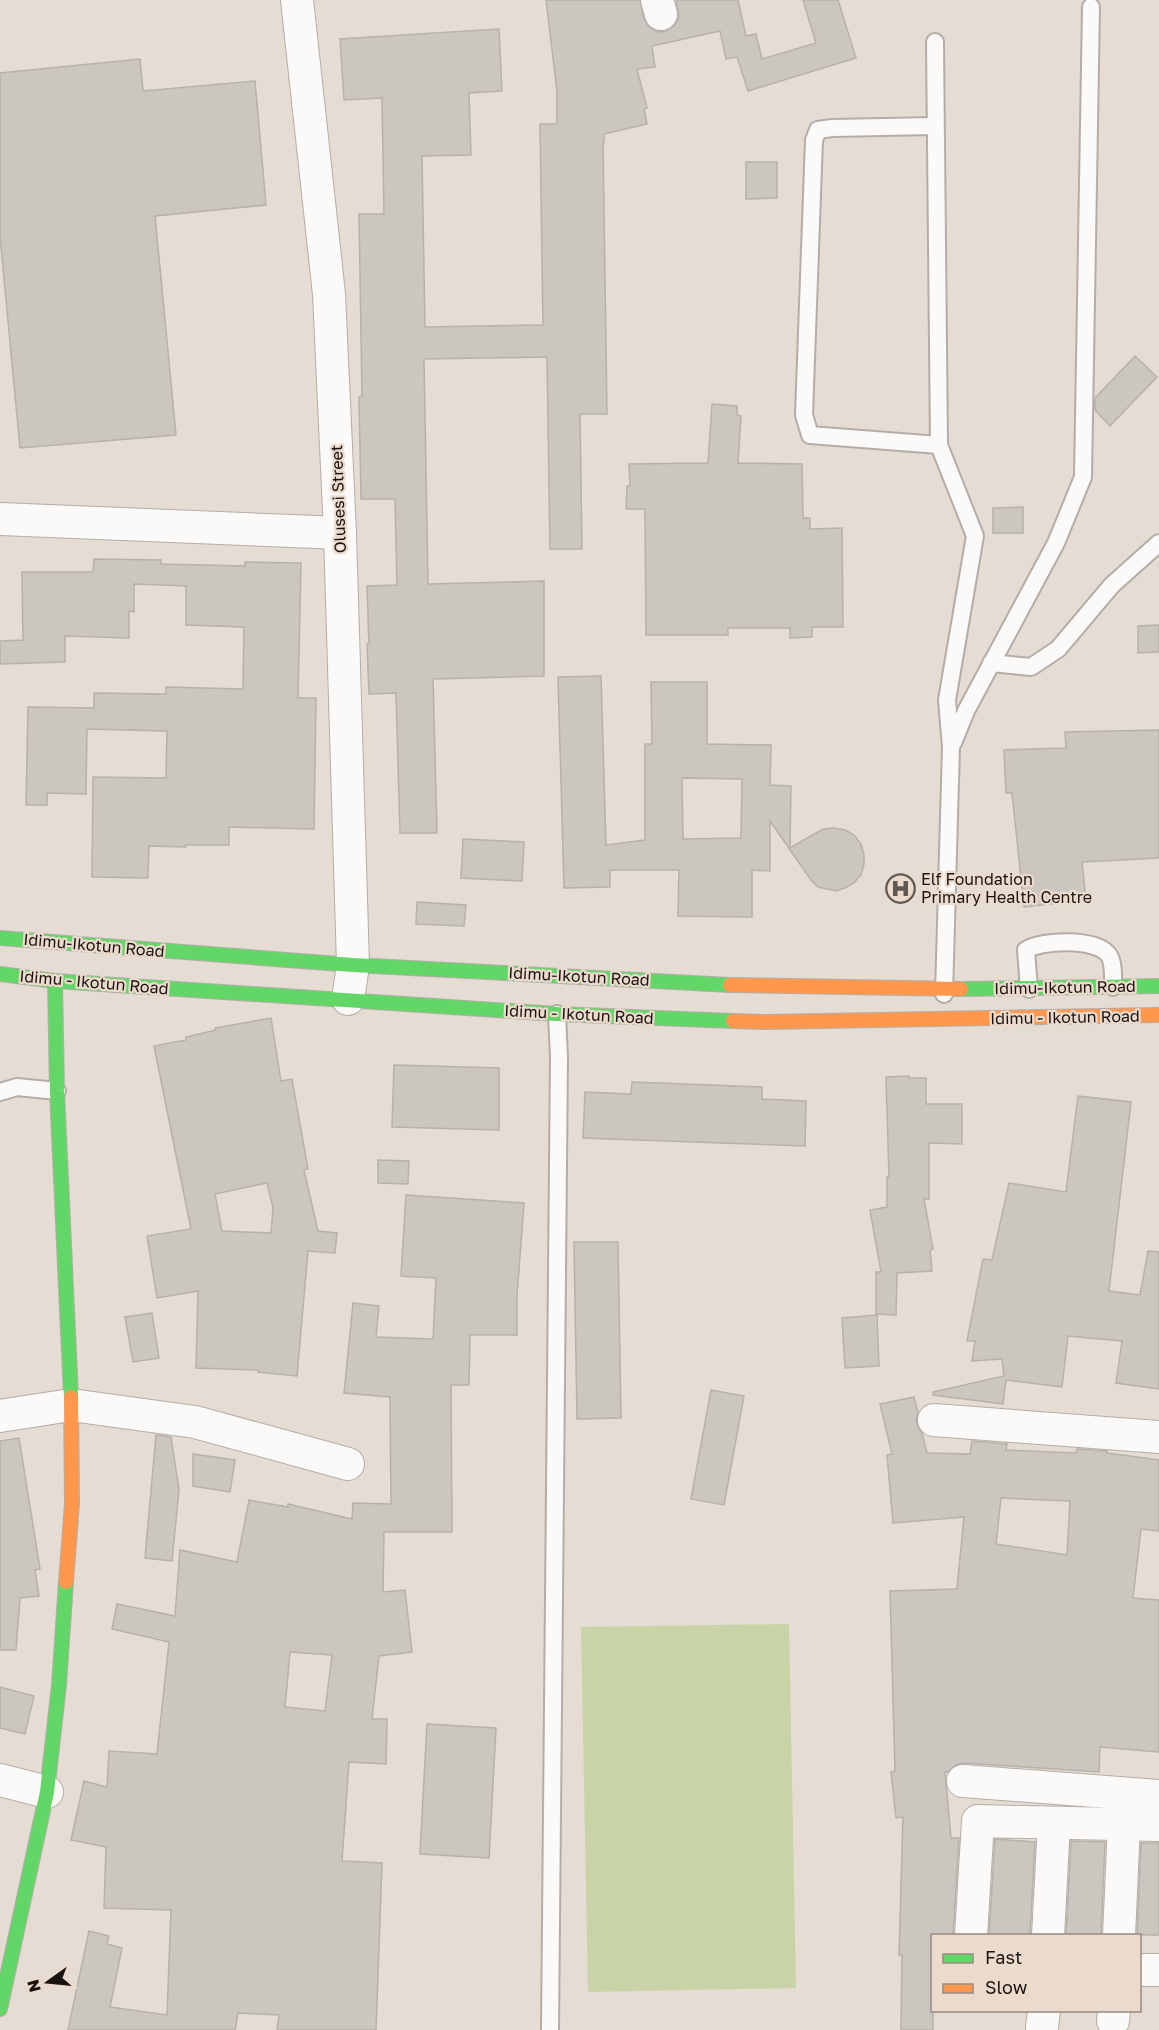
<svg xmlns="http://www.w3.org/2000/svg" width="1159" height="2030" viewBox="0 0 1159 2030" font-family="'Golos Text',sans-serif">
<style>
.green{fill:#c8d4a7}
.building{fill:#ccc6c0;stroke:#b7b1aa;stroke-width:1.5;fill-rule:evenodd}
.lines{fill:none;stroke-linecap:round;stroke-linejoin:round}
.lane-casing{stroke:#b4ada7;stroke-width:20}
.street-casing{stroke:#b4ada7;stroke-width:34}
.fast-casing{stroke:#b4ada7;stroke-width:16}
.slow-casing{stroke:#b4ada7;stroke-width:16}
.lane{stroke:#fbfaf9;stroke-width:16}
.street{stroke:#fbfaf9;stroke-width:32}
.fast{stroke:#63d668;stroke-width:14}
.slow{stroke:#ff974d;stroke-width:14}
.labels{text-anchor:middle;stroke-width:4.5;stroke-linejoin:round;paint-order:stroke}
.street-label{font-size:16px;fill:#18130e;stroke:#ecdbcd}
.poi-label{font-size:16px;fill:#18130e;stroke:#ecdbcd;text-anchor:start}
</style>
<rect width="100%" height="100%" fill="#e5dcd4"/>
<polygon class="green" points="789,1624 796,1988 588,1992 581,1627"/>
<g class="building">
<polygon points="546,0 640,0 644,19 649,27 657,32 666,31 674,26 679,18 676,0 738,0 746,36 756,34 762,59 816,43 803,0 838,0 856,58 748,91 737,57 726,59 720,31 652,46 655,67 637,69 647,108 644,109 647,124 604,134 604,142 603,142 607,414 580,414 582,549 550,549 547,357 424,359 428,584 544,581 544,676 433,679 437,833 400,833 396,693 369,694 367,644 369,644 367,586 397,585 395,499 361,499 359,397 362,396 359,214 384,214 382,98 344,100 340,39 499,29 502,91 469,93 471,155 422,156 425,327 543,325 540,124 557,124 557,91"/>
<polygon points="140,59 143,91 255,81 266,205 155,216 176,435 20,448 0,236 0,73"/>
<polygon points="746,162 777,162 777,198 746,199"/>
<polygon points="1135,356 1157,377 1110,426 1095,410 1095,398"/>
<polygon points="712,404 737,406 737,415 741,416 738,463 802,464 803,518 810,518 810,529 842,528 843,627 812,627 812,637 790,638 790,628 728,628 728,635 646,635 645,509 626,509 627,486 630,486 629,464 708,463"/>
<polygon points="1023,507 1023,533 993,533 993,508"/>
<polygon points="94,559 161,560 161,564 245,566 245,562 301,563 298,698 316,698 314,829 229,827 229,845 185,845 186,847 149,846 148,878 92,877 93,777 166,778 167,731 87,729 86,794 47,793 47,805 26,805 28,707 94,708 94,693 166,694 166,687 243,689 244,627 186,625 186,586 134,584 134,612 129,611 129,638 65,636 65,662 0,664 0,641 23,640 22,572 93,572"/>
<polygon points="1159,625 1159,652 1138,653 1138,626"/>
<path d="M601,676l5,169 39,-5v-96h7l-1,-62h56v62l64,1 -1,40 21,1 -1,62 33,-19 11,-1 11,2 9,5 7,9 3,10v10l-3,11 -7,8 -9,5 -9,3 -18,-4 -7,-7 -41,-59v50l-18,-1v47l-74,-1 1,-46h-69v17l-46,1 -6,-211zM682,778l60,1 -1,59 -58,1z"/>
<polygon points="1159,730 1159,858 1082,862 1086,900 1024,907 1012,793 1006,793 1004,750 1066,748 1065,732"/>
<polygon points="463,839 524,842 522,881 461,878"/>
<polygon points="417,902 466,905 464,926 416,924"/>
<path d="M271,1018l10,63 11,-2 16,90 -4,1 14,61 19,2 -2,20 -27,-2 -11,125 -39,-4v-2l-62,-2 2,-77 -41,7 -10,-62 44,-7 -37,-183 32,-6v-3l30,-7 -1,-2zM267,1183l6,25 -2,25 -49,-2 -7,-37z"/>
<polygon points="394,1065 499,1068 499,1130 392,1127"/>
<polygon points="909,1076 909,1078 926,1078 926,1104 962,1104 962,1144 929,1143 929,1199 924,1199 933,1249 930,1250 932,1271 897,1273 896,1315 876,1314 876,1272 881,1272 870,1210 887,1207 887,1177 889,1177 886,1077"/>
<polygon points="632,1082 762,1087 762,1099 806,1101 805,1146 583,1138 585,1092 631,1094"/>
<polygon points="1078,1096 1131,1102 1109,1291 1140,1295 1148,1251 1159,1252 1159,1389 1116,1383 1122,1341 1068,1336 1062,1387 1006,1380 1003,1404 933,1395 933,1392 1004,1376 1002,1359 972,1361 975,1341 967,1341 983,1259 992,1260 1009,1183 1066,1192"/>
<polygon points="378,1160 409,1161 408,1184 378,1183"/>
<path d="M406,1195l118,8 -7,93v39h-47l-1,50h-18l1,147h-68l-1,60 22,-2 7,62 -33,4 -7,63h15l-1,45 -37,-2 -7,99 40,2 -6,167h-99l2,-15 -41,-2 -3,17h-167l21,-99 20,5 -2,8 15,4 -12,59 57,8 4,-105 -67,-2 2,-61 -35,-7 13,-59 23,6 2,-36 48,3 12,-112 -57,-13 5,-25 58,12 5,-66 57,12 12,-62 39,7v-3l64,15 1,-16 38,1 -1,-107 -46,-4 9,-90 26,3 -3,31 57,2 3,-61 -35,-2zM290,1652l42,3 -7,56 -40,-4z"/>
<polygon points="574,1242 618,1242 621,1418 577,1419"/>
<polygon points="152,1313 159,1358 133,1362 125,1317"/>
<polygon points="877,1315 879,1366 845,1368 842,1318"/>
<polygon points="711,1390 744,1396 724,1505 691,1499"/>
<path d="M914,1397l4,16 -2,6 2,8 4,6 5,20 43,1 2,-13 35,3 -1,6 70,3 1,-4 30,2v2l52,7v71l-18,-2 -8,69 26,2v152l-59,-5 -1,25 -135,-9 -8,2 -8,7h-3l6,66h8l-6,97h-20v95h-32l1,-75h-3l4,-138 -7,1 -5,-46 4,-1 -5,-180 67,-2 7,-72 -71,6 -6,-68 5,-1 -12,-50zM1001,1498l69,3 -3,54 -71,-11z"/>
<polygon points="156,1435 171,1437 179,1490 172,1561 145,1558"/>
<polygon points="19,1438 40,1569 35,1570 39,1596 20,1598 16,1650 0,1650 0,1441"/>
<polygon points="193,1454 235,1460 230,1492 193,1486"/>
<polygon points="0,1687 34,1696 25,1734 0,1728"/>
<polygon points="427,1724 496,1728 489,1858 420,1854"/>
<polygon points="995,1839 1035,1842 1030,1935 989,1935"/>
<polygon points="1071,1841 1105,1842 1101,1935 1066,1935"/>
<polygon points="1141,1843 1159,1843 1159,1935 1137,1935"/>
</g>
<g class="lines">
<defs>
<g id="lane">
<polyline points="935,42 939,445 975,536 947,700 951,747 944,994"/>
<polyline points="935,126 832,128 818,130 814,140 804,415 810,435 939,445"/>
<polyline points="991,663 1031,667 1058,649 1112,585 1159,543"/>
<polyline points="953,743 966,711 1056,543 1083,477 1091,7"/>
<path d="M1029,989l-3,-39c16,-10 68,-12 82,4 6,7 5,23 5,33"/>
<polyline points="0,1092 17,1087 57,1091"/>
<polyline points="550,2030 559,1057 557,1014"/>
</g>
<g id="street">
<polyline points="297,0 329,294 340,533 353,965 348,999"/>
<polyline points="657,0 661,14"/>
<polyline points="0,519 340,533"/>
<polyline points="0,1416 71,1405 195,1422 348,1464"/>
<polyline points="934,1420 1159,1437"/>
<polyline points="0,1780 47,1792"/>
<polyline points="963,1781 1159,1796"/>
<polyline points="971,1936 978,1821 1159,1825"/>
<polyline points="1048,1936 1054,1823"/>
<polyline points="1119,1936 1124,1824"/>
<polyline points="1140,1970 1159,1970"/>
<polyline points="1113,2021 1114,2010"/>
<polyline points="1042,2027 1044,2010"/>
</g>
<g id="fast">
<polyline points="0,938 353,965 730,985"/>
<polyline points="0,974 55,981 557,1014 733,1021"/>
<polyline points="55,981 57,1091 71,1397"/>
<polyline points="961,989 1159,986"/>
<polyline points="0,2009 47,1792 59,1685 66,1582"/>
</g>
<g id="slow">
<polyline points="730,985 961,989"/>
<polyline points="733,1021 766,1022 1159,1015"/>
<polyline points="66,1582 72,1504 71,1397"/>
</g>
</defs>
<use href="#lane" class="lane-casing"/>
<use href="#street" class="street-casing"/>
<use href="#fast" class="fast-casing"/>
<use href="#slow" class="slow-casing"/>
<use href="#lane" class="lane"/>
<use href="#street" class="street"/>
<use href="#fast" class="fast"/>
<use href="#slow" class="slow"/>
</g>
<defs>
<symbol id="hospital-ring" viewBox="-11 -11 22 22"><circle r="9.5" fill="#ecdbcd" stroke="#605953" stroke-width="1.5"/><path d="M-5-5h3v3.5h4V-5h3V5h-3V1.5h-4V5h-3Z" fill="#605953"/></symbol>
</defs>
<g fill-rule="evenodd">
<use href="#hospital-ring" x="884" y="872" width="33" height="33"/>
</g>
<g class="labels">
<g class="street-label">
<text transform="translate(338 499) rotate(-92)" y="6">Olusesi Street</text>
<text transform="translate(94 945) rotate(5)" y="6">Idimu-Ikotun Road</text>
<text transform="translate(579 976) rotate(3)" y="6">Idimu-Ikotun Road</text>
<text transform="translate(94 982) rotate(5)" y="6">Idimu - Ikotun Road</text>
<text transform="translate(1065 987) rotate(-1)" y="6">Idimu-Ikotun Road</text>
<text transform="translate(579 1014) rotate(3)" y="6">Idimu - Ikotun Road</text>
<text transform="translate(1065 1017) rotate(-1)" y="6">Idimu - Ikotun Road</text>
</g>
<g class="poi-label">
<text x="921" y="885">Elf Foundation<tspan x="921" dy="18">Primary Health Centre</tspan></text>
</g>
</g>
<rect x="931" y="1934" width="210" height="78" fill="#ecdbcd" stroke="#978b81" stroke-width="1.5"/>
<rect x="943" y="1954" width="30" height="9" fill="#63d668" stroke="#978b81" stroke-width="1.5"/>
<text x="985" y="1964" font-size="18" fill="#18130e">Fast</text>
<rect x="943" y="1984" width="30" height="9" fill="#ff974d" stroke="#978b81" stroke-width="1.5"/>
<text x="985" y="1994" font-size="18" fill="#18130e">Slow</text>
<g transform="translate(48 1982) rotate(255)" stroke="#ecdbcd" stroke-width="4.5" paint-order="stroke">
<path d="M0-4.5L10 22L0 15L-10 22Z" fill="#18130e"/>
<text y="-9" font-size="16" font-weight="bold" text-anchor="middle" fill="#18130e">N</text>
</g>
</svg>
